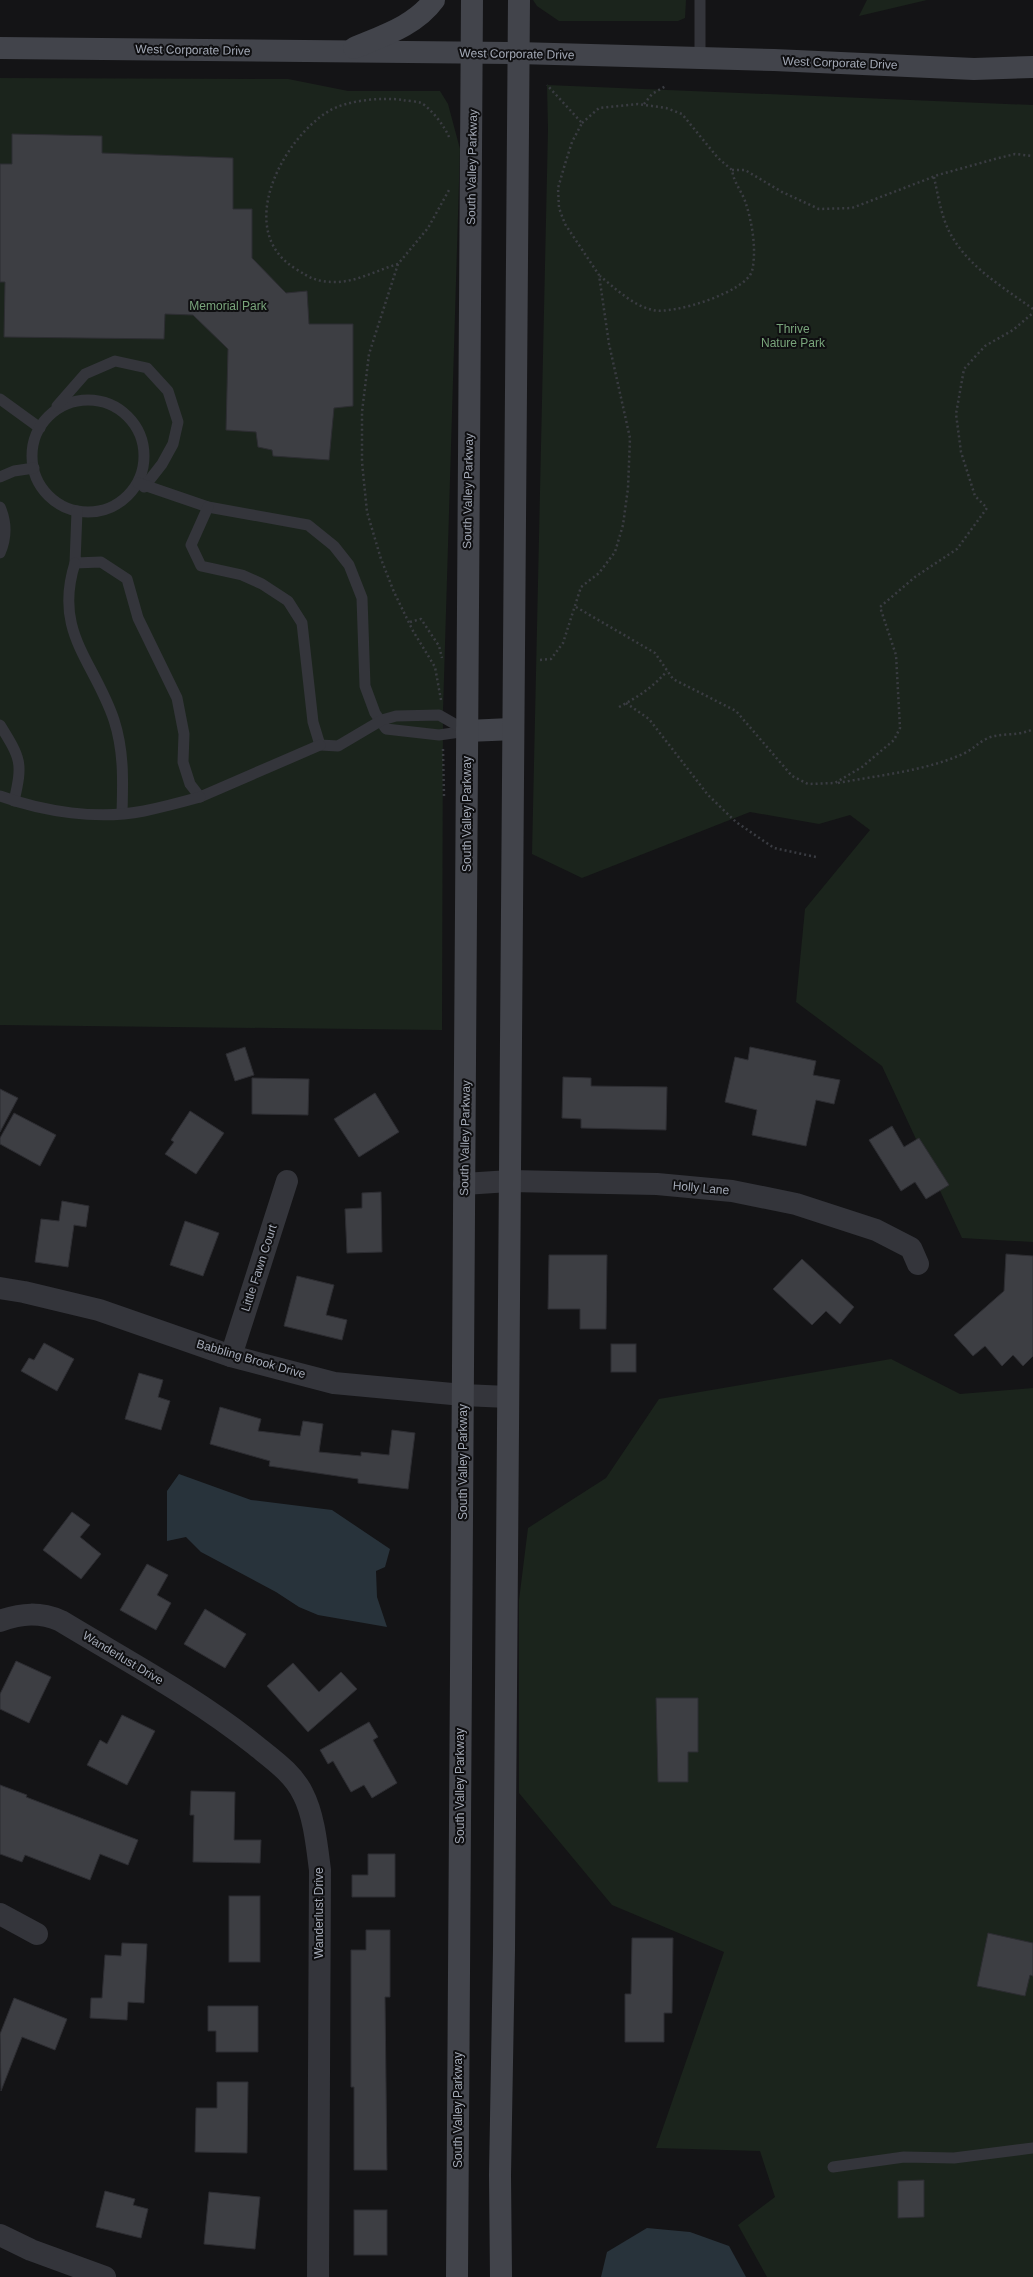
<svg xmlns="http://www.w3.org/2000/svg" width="1033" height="2277" viewBox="0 0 1033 2277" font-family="Helvetica,sans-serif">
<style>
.green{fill:#1b241c}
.water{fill:#28333b}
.building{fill:#3d3e43;stroke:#2d2d32}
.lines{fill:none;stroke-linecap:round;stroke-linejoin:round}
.path{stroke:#3a3c42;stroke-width:2.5;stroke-dasharray:2 3;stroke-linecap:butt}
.lane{stroke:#34353b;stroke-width:11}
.street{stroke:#34353b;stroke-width:22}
.secondary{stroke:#42444b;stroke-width:22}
.labels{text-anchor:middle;stroke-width:4;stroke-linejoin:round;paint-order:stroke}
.street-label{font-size:12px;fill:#a4aab7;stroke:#0f0f11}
.park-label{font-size:12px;fill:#79a57b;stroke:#0f0f11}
</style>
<rect width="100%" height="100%" fill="#141416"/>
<g class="green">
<polygon points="533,0 686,0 685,18 678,21 559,21 537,6"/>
<polygon points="867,0 927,0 859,16"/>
<polygon points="0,78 288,79 348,91 440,91 448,104 460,149 443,711 442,1030 0,1025"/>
<polygon points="547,85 1033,105 1033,1242 962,1238 882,1066 796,1002 805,909 870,830 850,815 819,824 750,812 582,878 532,854 548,129"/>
<polygon points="891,1359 960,1394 1033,1388 1033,2277 767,2277 738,2225 775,2197 760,2151 656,2148 724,1952 612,1905 519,1793 519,1600 528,1528 606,1478 659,1399"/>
</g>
<g class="water">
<polygon points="179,1474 251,1500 332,1510 390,1549 385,1567 376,1571 377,1597 387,1627 318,1615 299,1607 276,1592 201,1552 186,1537 167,1541 167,1491"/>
<polygon points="647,2228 690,2232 729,2246 746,2277 601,2277 607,2252"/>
</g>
<g class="building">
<polygon points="12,134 102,136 102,153 233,158 233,209 252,209 252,258 286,293 307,291 309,324 353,324 353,406 334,408 329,460 273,456 272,450 258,447 256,432 226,430 228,349 193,315 165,314 164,339 4,337 5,282 0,282 0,164 12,164"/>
<polygon points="245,1047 254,1075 235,1081 226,1054"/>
<polygon points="750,1047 816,1061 813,1075 840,1080 834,1104 816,1100 806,1146 752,1135 757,1110 725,1102 735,1057 748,1060"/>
<polygon points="563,1077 591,1078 591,1086 667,1087 666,1130 581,1128 581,1119 562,1118"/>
<polygon points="252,1078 309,1079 308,1115 252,1114"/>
<polygon points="0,1089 18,1098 0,1132"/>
<polygon points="375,1093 399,1132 359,1157 334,1119"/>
<polygon points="190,1111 224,1133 196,1174 165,1154 174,1142 171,1140"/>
<polygon points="14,1113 56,1135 40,1166 0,1144 0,1138"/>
<polygon points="892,1126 904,1147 919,1138 949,1185 926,1199 915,1182 901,1191 869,1140"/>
<polygon points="381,1192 382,1252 347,1253 345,1209 362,1208 362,1193"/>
<polygon points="62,1201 89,1206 86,1227 74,1225 68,1267 35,1262 41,1219 59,1221"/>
<polygon points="185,1221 219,1233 203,1276 170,1265"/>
<polygon points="1006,1254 1033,1256 1033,1356 1023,1366 1013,1355 1002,1366 985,1346 973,1356 954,1335 1004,1291"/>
<polygon points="549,1255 607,1255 606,1329 580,1329 580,1309 548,1309"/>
<polygon points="802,1259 854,1307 840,1324 826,1311 812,1325 773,1289"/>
<polygon points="297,1276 334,1285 326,1315 347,1320 342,1340 284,1326"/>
<polygon points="44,1343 74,1359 57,1391 21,1371 29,1358 34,1360"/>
<rect x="611" y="1344" width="25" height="28"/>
<polygon points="139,1373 163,1380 158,1397 170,1401 161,1430 125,1419"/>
<polygon points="220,1407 261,1419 258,1431 300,1436 303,1421 323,1424 319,1452 361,1456 361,1452 389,1455 392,1430 415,1433 408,1489 358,1483 358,1479 269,1466 270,1461 210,1444"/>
<polygon points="72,1512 90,1525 80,1537 101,1554 81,1579 43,1550"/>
<polygon points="147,1564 168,1575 157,1595 171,1603 156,1630 120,1610"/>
<polygon points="205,1609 246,1634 225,1668 184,1644"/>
<polygon points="16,1661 51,1677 29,1723 0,1709 0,1694"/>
<polygon points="293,1663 319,1692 341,1672 357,1689 308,1732 267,1686"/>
<polygon points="656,1698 698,1698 698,1752 688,1752 688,1782 658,1782"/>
<polygon points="122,1715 155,1731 127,1785 87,1765 100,1740 107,1744"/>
<polygon points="369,1722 378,1737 373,1740 397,1783 372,1798 364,1785 351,1792 333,1761 328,1764 320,1750"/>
<polygon points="0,1785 27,1795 26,1797 138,1840 128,1865 100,1854 90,1880 25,1855 22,1862 0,1854"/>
<polygon points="191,1791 235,1792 234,1840 261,1840 260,1863 193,1862 194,1815 190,1815"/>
<polygon points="368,1854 395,1854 395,1897 352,1897 352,1875 368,1875"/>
<rect x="229" y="1896" width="31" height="66"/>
<polygon points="366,1930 390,1930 390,1997 385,1997 387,2170 354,2170 354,2087 351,2087 351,1950 366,1950"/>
<polygon points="988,1933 1033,1943 1033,1976 1030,1975 1025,1996 977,1986"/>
<polygon points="632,1938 673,1938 672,2013 664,2013 664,2042 625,2042 625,1994 631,1994"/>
<polygon points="122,1943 147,1944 144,2003 128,2002 127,2020 90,2018 91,1998 102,1998 105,1955 121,1956"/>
<polygon points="14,1998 67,2019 55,2050 22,2037 1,2091 0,2034"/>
<polygon points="208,2006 258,2006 258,2052 216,2052 216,2031 208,2031"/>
<polygon points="217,2082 248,2082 247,2153 195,2152 196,2108 217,2108"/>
<polygon points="924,2180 924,2217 898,2218 898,2181"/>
<polygon points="105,2191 135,2199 133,2205 148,2209 141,2238 96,2227"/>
<polygon points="209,2192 260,2197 255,2249 204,2244"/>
<rect x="354" y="2210" width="33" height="45"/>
</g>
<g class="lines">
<g class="path">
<polyline points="644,104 652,94 666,86"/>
<path d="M582,123l17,-15 39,-4 28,4 16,6 36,44 14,12c2,13 9,20 13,31 7,20 12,49 7,70 -6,21 -79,44 -99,39 -20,-4 -38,-22 -53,-34"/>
<polyline points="732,170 745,170 782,192 819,209 852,208 938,175 995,159 1015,154 1033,156"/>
<path d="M934,177c4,18 7,39 16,56 18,34 53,54 83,76"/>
<path d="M398,264c-21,6 -41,18 -63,18 -18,0 -25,-4 -39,-13 -62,-37 -15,-129 33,-158 18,-11 54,-14 74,-11 5,1 13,1 18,3 10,5 24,24 28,34"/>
<polyline points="576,607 655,653 673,679 736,711 792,776 808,784 835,783 862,767 894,740 900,728 896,655 880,607 915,577 957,549 987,508 975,496 961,452 956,414 964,369 985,346 1013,330 1033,313"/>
<polyline points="410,622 421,619 439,646 442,658"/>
<polyline points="540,660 551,659 563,643 581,587 599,573 615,552 623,525 628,488 630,438 609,344 599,275 565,224 559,208 558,188 565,164 572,142 582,123 547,85"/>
<polyline points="441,700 435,667 413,631 394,592 381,559 367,512 362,462 362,412 369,354 398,264 428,228 449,190"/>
<polyline points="626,703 649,719 708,795 736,822 774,848 816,857"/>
<path d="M619,707c19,-10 34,-20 48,-36"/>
<polyline points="443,749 444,796"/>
<path d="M838,783c42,-8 88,-12 127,-30 8,-4 13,-10 21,-14 13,-7 32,-2 47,-10"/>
</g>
<g class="lane">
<polyline points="700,58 700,0"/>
<polyline points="0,399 40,428"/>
<circle cx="88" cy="456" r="56"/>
<polyline points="57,406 85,374 115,361 147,368 168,391 178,422 173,444 162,464 144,487"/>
<polyline points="0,477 14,471 34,468"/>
<polyline points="138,483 208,507 308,525 334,546 349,565 362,598 365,686 375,713 386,729 439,735 467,731"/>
<path d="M0,507c7,16 7,30 0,46"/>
<polyline points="208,507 191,545 201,566 242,575 262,584 288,601 302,623 313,722 320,745 338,746 382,720 396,716 439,715 467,731"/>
<polyline points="77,511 75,563 101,562 127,579 138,618 177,698 184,734 183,762 190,784 200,797 320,745"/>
<path d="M75,563c-22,69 19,98 39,157 10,31 9,61 8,93"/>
<path d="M0,725c21,34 23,37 14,76"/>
<path d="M0,796c44,16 98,24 144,15 19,-4 38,-9 56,-14"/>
<polyline points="833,2167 904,2157 954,2158 1033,2148"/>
</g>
<g class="street">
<polyline points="464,1184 510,1181 657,1184 732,1191 796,1204 876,1230 911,1248 918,1264"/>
<polyline points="0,1288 24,1292 99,1310 231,1356 334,1383 463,1395 508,1397"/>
<polyline points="231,1356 287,1181"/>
<path d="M0,1621c22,-8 40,-9 61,0 66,40 134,76 194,124 17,14 38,28 48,49 11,21 14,53 17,76l-2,407"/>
<polyline points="0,1914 37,1934"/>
<polyline points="0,2235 31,2250 105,2277"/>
</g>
<g class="secondary">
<polyline points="0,48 518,53 774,60 974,69 1033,67"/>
<path d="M354,48c28,-12 61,-22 80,-48"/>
<polyline points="467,731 513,729"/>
<polyline points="457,2277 472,0"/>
<polyline points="501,2277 500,2175 504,1950 519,0"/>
</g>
</g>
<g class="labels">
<g class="street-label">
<text transform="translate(193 50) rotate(1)" y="4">West Corporate Drive</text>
<text transform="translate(517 54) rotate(1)" y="4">West Corporate Drive</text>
<text transform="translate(840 63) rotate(2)" y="4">West Corporate Drive</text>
<text transform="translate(472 167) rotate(-89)" y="4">South Valley Parkway</text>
<text transform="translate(468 491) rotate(-89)" y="4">South Valley Parkway</text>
<text transform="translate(467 814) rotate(-90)" y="4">South Valley Parkway</text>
<text transform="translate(465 1138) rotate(-89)" y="4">South Valley Parkway</text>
<text transform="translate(701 1188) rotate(5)" y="4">Holly Lane</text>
<text transform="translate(259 1268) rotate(-72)" y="4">Little Fawn Court</text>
<text transform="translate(251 1359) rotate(16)" y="4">Babbling Brook Drive</text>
<text transform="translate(463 1462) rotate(-90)" y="4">South Valley Parkway</text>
<text transform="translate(123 1658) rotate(31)" y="4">Wanderlust Drive</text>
<text transform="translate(460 1786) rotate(-90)" y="4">South Valley Parkway</text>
<text transform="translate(319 1913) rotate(-90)" y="4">Wanderlust Drive</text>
<text transform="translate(458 2110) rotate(-90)" y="4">South Valley Parkway</text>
</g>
<g class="park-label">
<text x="228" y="310">Memorial Park</text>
<text x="793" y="333">Thrive<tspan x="793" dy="14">Nature Park</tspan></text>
</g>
</g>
</svg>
